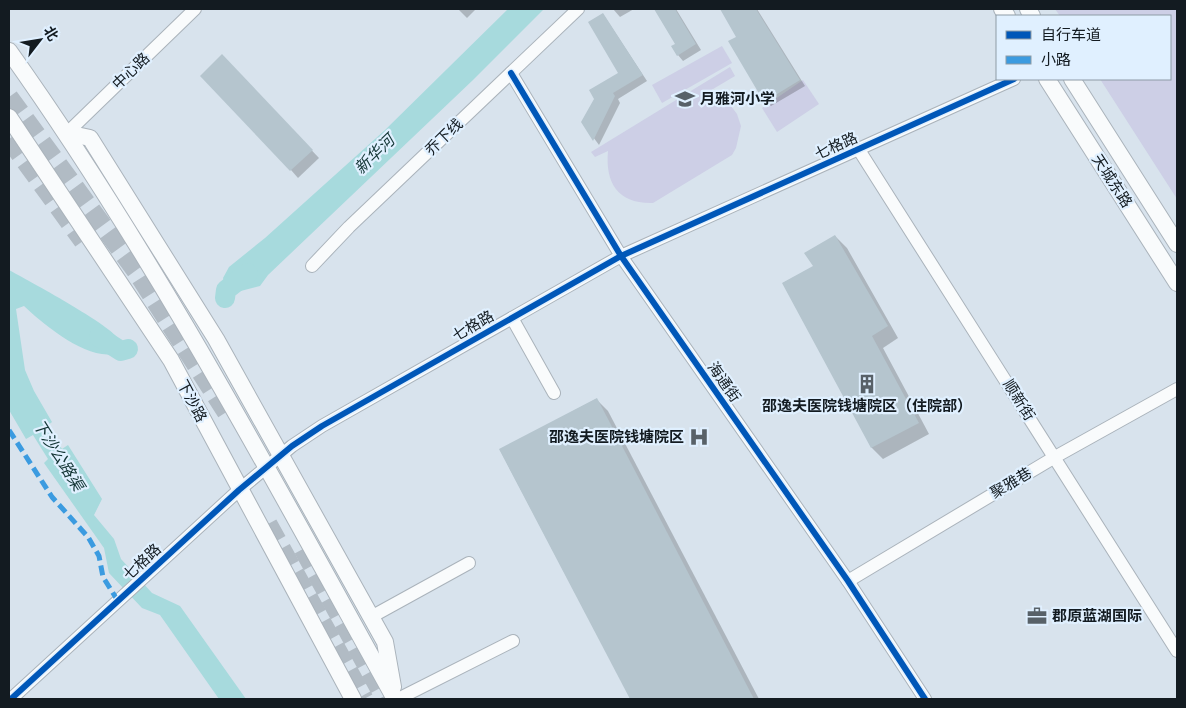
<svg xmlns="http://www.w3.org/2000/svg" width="1186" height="708" viewBox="0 0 1186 708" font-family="'Public Sans','Noto Sans SC',sans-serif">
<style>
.green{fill:#cdcfe6}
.water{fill:#a7dadd}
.shadow{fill:#0003}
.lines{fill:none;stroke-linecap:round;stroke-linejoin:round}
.river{stroke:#a7dadd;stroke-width:20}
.building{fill:#b5c5ce}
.highway-tunnel{stroke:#b1bbc4;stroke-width:19;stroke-dasharray:19 9;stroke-linecap:butt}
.minor-casing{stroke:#aab3bb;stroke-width:14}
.major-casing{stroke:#aab3bb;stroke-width:18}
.minor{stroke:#f9fbfc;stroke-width:12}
.major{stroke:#f9fbfc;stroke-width:16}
.quiet{stroke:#3b9be0;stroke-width:5;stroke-dasharray:10 5;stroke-linecap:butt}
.cycleway-casing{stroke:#e0f0ff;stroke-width:9}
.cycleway{stroke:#0057b8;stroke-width:6}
.labels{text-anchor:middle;stroke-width:4.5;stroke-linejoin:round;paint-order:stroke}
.street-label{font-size:15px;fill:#131b21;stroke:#e0f0ff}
.poi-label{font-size:15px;font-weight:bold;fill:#131b21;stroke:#e0f0ff;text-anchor:start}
.water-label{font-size:16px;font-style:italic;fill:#133535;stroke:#e0f0ff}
</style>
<rect width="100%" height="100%" fill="#d8e3ed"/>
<g class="green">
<polygon points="1055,9 1177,9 1177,199 1100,79 1170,79 1170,16 1060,16"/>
<polygon points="722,46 732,63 662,103 652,85"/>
<path d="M730,67l5,9 -27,16 20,10 9,12 4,12 -5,22 -4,7 -79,48c-35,1 -48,-20 -45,-52l-13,6 -4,-5z"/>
<polygon points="803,80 819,104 777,132 762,108"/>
</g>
<g class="water">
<polygon points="508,9 544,9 473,80 268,275 260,286 233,293 226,290 223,278 229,267 265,238 385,130"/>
<path d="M9,270c18,10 104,56 110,70 2,3 2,8 2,11 -27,16 -78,-27 -97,-45l-8,3 9,61 9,21 18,31 -5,4 15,23 6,-4 34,54 -8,16 20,24 7,20 31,34 28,13 66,93h-27l-59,-84 -18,-7 -33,-35 -5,-25 -60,-85 4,-4 -15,-24 -7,4 -17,-29z"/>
</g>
<g class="shadow">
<polygon points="458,9 476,9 467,18"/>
<polygon points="613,9 634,9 620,17"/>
<polygon points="656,9 676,9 701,50 683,61 678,55 677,44"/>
<polygon points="721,9 757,9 805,86 771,106 765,101 738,37"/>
<polygon points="603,14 647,81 618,99 620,103 599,145 582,122 620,73"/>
<polygon points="230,64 319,158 298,178 291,170"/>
<polygon points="835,236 847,248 898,338 883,348 929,434 883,459 872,448 783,283 815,266"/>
<polygon points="596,399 608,411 759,699 631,699 500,450"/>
</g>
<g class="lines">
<g class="river">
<polyline points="225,298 226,290 248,273"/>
<polyline points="99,337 121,351 128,349"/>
</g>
</g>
<g class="building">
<polygon points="654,9 675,9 696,44 677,56 671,46 675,44"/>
<polygon points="720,9 756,9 800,80 764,102 728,41 736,37"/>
<polygon points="603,13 643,75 613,93 615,96 593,141 581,122 594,99 589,90 618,73 588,22"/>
<polygon points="222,54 313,150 290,171 200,76"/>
<polygon points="835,235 888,326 872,336 919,423 871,448 782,283 813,266 804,253"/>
<polygon points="597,398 754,699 630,699 499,449"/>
</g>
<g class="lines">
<g class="highway-tunnel">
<polyline points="9,97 136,271 230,418"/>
<polyline points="9,139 83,241"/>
<polyline points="268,524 364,699"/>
<polyline points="303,549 385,699"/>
</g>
<defs>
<g id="minor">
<polyline points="511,73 621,256 848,581 925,699"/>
<polyline points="67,133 195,9"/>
<polyline points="859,150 1177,651"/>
<polyline points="312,266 349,227 578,9"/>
<polyline points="512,318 554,393"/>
<polyline points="848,581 1055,457 1177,389"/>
<polyline points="371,617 469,563"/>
<polyline points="11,699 239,490 292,446 322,426 621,256 1014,79"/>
<polyline points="398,699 513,641"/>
</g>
<g id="major">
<polyline points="1002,9 1007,16"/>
<polyline points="1028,9 1032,16"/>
<path d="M9,51c146,205 264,428 386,648"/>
<polyline points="1047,79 1177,283"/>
<polyline points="1072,79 1177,244"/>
<polyline points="9,117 171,360 353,699"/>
<polyline points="67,133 90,138 216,339 385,642 393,687"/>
</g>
</defs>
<use href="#minor" class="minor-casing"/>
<use href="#major" class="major-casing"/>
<use href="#minor" class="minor"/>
<use href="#major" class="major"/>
<polyline class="quiet" points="9,430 52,497 88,537 99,556 103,577 118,601"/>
<defs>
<g id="cycleway">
<polyline points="511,73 621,256 848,581 925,699"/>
<polyline points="11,699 239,490 292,446 322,426 621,256 1014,79"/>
</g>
</defs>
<use href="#cycleway" class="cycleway-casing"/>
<use href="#cycleway" class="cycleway"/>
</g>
<defs>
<symbol id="school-bare" viewBox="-9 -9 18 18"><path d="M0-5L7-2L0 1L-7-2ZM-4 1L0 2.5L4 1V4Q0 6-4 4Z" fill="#586168" stroke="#e0f0ff" stroke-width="2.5" paint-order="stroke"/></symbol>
<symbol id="building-bare" viewBox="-9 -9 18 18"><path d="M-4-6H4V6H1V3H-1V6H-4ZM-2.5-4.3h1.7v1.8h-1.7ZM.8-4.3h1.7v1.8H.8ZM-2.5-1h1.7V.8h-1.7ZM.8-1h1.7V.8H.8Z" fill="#586168" stroke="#e0f0ff" stroke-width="2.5" paint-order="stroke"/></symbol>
<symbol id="hospital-bare" viewBox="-9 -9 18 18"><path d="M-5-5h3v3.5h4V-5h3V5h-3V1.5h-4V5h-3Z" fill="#586168" stroke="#e0f0ff" stroke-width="2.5" paint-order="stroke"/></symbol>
<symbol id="office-bare" viewBox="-9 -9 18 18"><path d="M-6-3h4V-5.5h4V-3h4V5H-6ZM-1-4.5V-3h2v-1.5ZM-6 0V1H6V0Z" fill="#586168" stroke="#e0f0ff" stroke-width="2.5" paint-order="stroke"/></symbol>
</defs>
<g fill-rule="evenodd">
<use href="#school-bare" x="671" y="85" width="28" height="28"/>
<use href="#building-bare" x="853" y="370" width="28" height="28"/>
<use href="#hospital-bare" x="685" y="423" width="28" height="28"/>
<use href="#office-bare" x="1023" y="602" width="28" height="28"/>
</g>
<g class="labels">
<g class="street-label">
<text transform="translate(131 71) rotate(-44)" y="5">中心路</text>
<text transform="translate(444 137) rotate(-44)" y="5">乔下线</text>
<text transform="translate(836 146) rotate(-24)" y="5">七格路</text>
<text transform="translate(1112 181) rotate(57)" y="5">天城东路</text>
<text transform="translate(473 326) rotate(-30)" y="5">七格路</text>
<text transform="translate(724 382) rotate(55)" y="5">海通街</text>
<text transform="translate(1019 400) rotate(58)" y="5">顺新街</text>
<text transform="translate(192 401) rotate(62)" y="5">下沙路</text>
<text transform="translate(1011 483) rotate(-31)" y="5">聚雅巷</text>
<text transform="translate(142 562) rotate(-43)" y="5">七格路</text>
</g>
<g class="poi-label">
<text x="700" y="104">月雅河小学</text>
<text x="867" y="411" text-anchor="middle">邵逸夫医院钱塘院区（住院部）</text>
<text x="684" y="442" text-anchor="end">邵逸夫医院钱塘院区</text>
<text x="1052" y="621">郡原蓝湖国际</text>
</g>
<g class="water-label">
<text transform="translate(374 154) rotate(-44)" y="6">新华河</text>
<text transform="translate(59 455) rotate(58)" y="6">下沙公路渠</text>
</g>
</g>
<rect width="1186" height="708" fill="none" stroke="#131b21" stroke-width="20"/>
<rect x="996" y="15" width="175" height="65" fill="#e0f0ff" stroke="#8e9ba6"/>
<rect x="1006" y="31" width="25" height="8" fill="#0057b8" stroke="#8e9ba6"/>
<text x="1041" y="40" font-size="15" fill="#131b21">自行车道</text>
<rect x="1006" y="56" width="25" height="8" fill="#3b9be0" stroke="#8e9ba6"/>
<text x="1041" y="65" font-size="15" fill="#131b21">小路</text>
<g transform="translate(40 40) rotate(59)" stroke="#e0f0ff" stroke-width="4" paint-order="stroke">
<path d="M0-4L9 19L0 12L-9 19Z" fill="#131b21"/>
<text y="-8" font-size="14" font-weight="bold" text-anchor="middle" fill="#131b21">北</text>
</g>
</svg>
